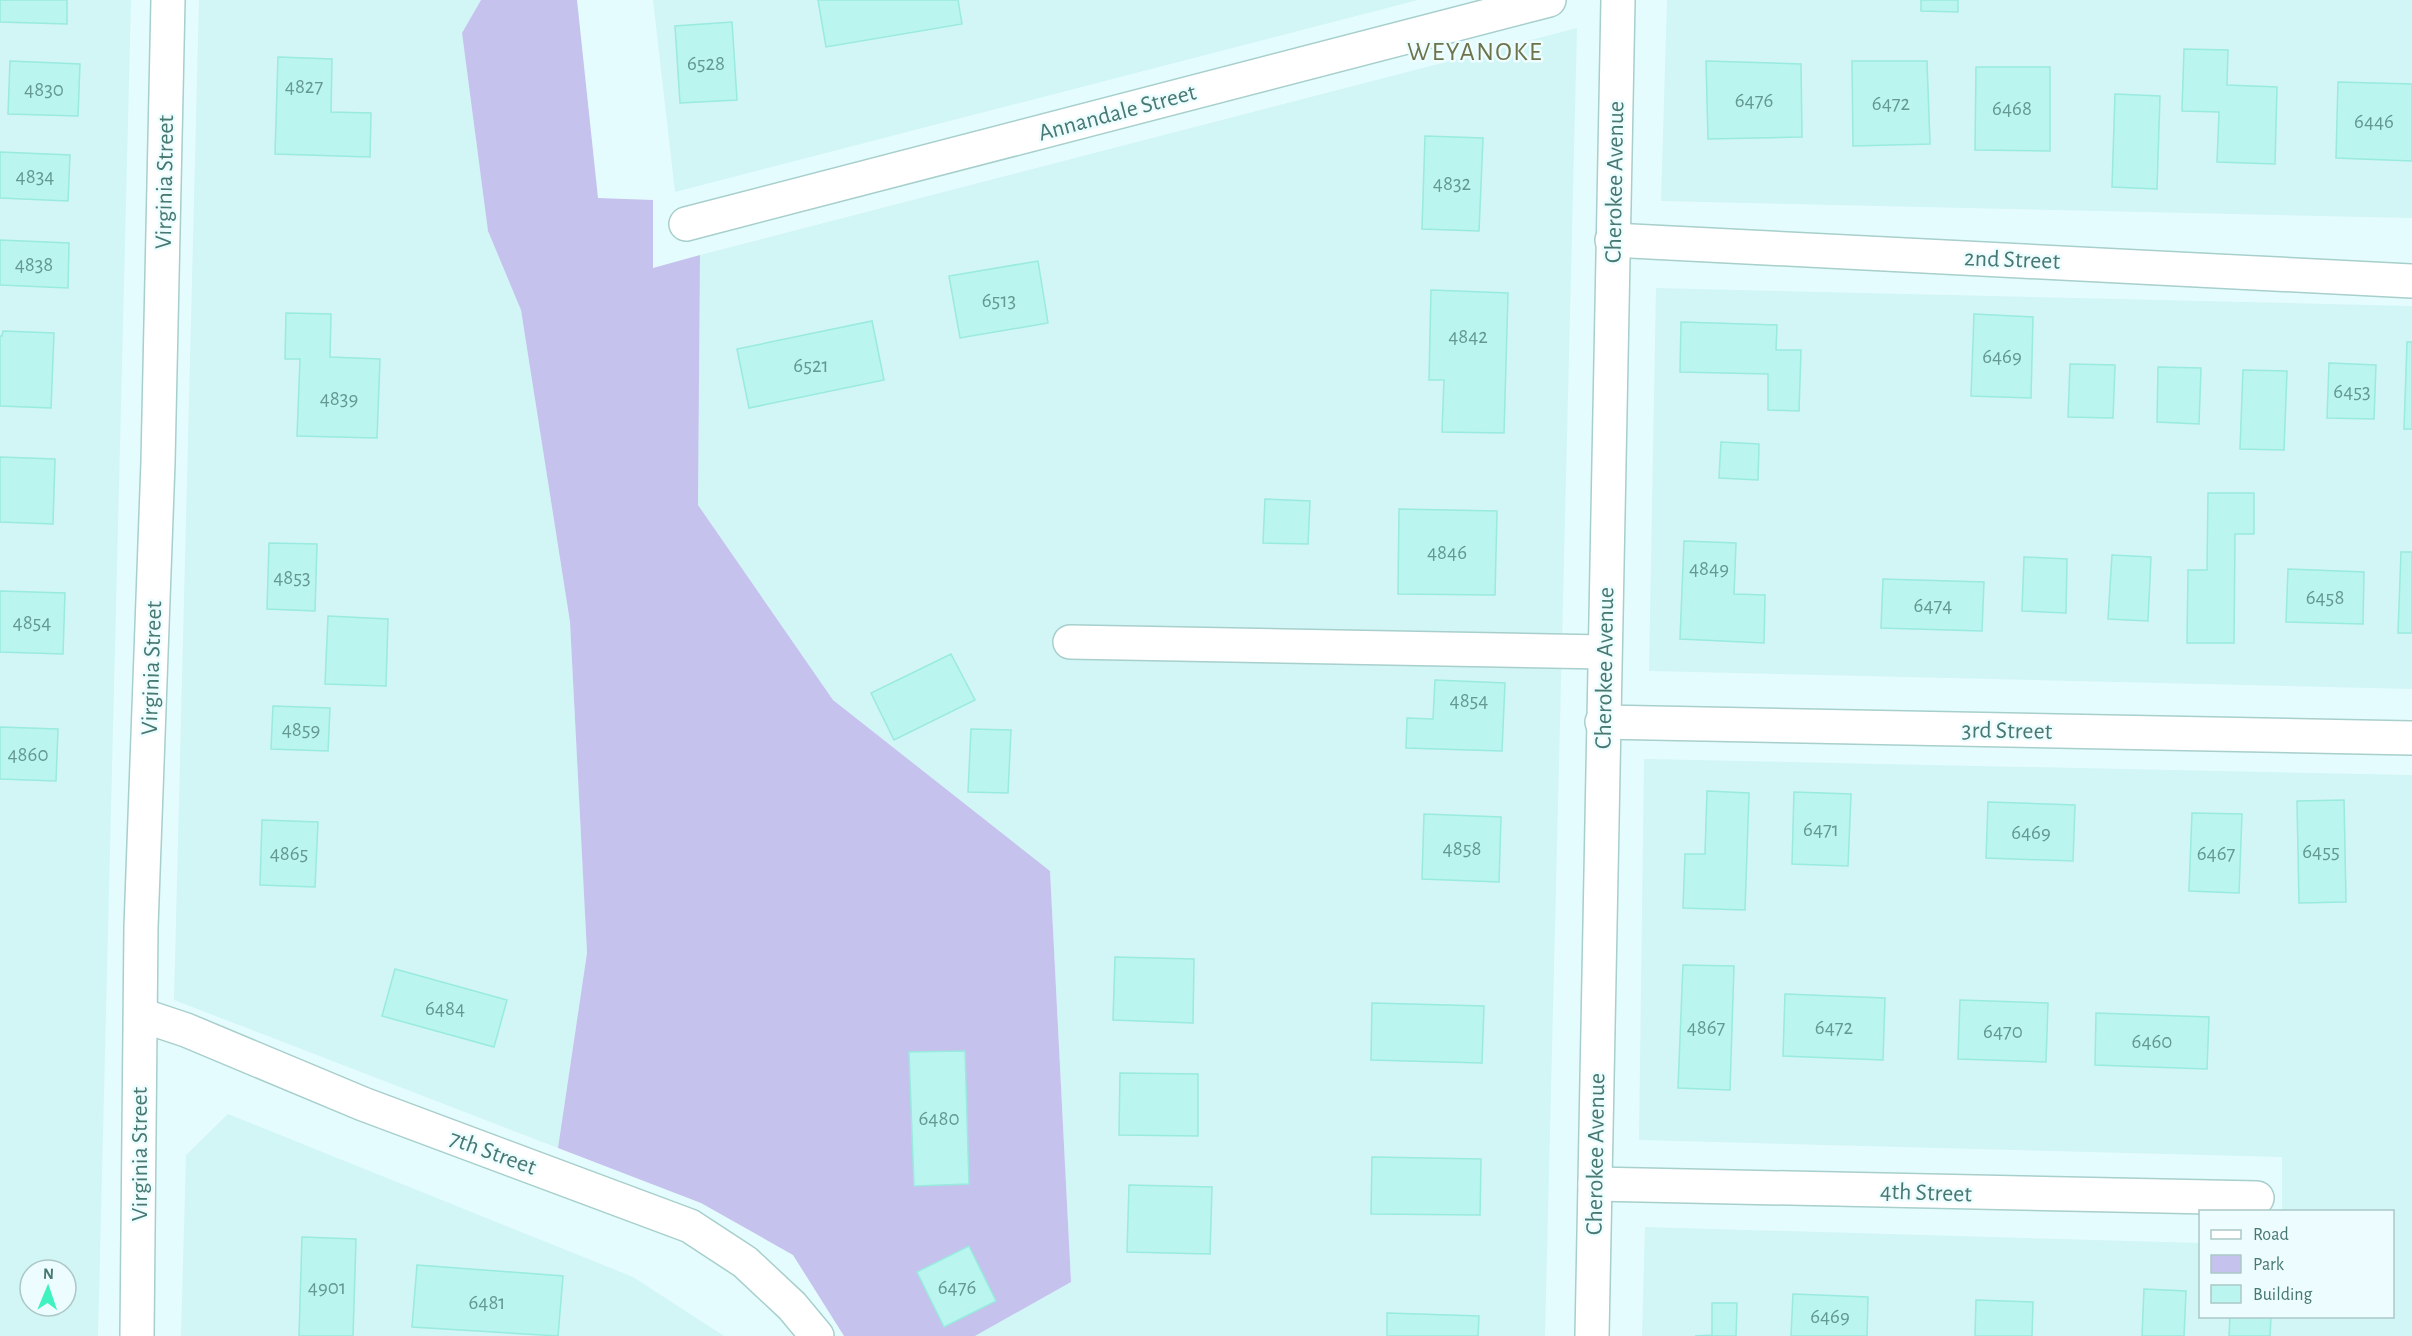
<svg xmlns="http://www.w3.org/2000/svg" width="2412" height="1336" viewBox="0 0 2412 1336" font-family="'Alegreya Sans',sans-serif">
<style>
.residential{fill:#d2f5f6;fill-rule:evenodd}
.green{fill:#c5c2ed}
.building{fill:#baf6ef;stroke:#99eadf;stroke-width:1.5}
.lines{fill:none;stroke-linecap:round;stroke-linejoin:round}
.minor-casing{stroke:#a7cfcc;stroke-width:36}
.minor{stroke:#fff;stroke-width:33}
.labels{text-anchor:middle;stroke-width:5;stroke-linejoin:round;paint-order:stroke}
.number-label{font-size:21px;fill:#649891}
.street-label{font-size:24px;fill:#477972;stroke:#edfdff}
.neighbourhood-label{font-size:26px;letter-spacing:1.5px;fill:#6d734a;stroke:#edfdff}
</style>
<rect width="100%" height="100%" fill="#e5fcfe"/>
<g class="residential">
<path d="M0,0h131l-33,1336h-98zM30,1270h36v36h-36z"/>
<polygon points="199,0 481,0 462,33 488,231 521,310 570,622 587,953 558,1148 174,1000"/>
<polygon points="653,0 1418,0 675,192"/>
<polygon points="1667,0 2412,0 2412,218 1661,201"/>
<polygon points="1577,28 1545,1336 975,1336 1071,1282 1050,871 833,700 698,505 700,255"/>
<polygon points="1656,288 2412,306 2412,689 1649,671"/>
<polygon points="1644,759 2412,775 2412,1336 1642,1336 1645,1227 2200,1243 2200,1316 2392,1316 2392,1212 2282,1211 2282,1157 1639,1140"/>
<polygon points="228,1114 633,1277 724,1336 181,1336 186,1155"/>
</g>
<polygon class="green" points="481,0 577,0 598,198 653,200 653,268 700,255 698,505 833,700 1050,871 1071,1282 975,1336 844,1336 793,1255 701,1203 558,1148 587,953 570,622 521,310 488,231 462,33"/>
<g class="building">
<polygon points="0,0 67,0 67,24 0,22"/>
<polygon points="818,0 958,0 962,24 826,47"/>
<polygon points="1921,0 1958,0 1958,12 1921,11"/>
<polygon points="732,22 737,100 680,103 675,26"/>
<polygon points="2184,49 2228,50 2227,85 2277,87 2275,164 2217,162 2219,112 2182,111"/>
<polygon points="278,57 332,59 331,112 371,113 370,157 275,154"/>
<polygon points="10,61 80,64 78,116 8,114"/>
<polygon points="1706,61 1801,64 1802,137 1708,139"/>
<polygon points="1852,61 1927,61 1930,144 1853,146"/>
<polygon points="1976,67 2050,67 2050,151 1975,150"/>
<polygon points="2338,82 2412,84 2412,161 2336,158"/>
<polygon points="2115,94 2160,96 2157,189 2112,187"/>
<polygon points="1425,136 1483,138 1479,231 1422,229"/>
<polygon points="0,152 70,155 68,201 0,198"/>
<polygon points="0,240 69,243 68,288 0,285"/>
<polygon points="1038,261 1048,323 960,338 949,276"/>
<polygon points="1431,290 1508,293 1504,433 1442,432 1444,380 1429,380"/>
<polygon points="286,313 331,314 330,357 380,359 377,438 297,436 300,359 285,359"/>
<polygon points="1974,314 2033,317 2031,398 1971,396"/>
<polygon points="872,321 884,380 749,408 737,349"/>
<polygon points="1681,322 1777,325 1776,350 1801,350 1799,411 1768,410 1768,374 1680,372"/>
<polygon points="3,331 54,333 51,408 0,406 0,336 2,336"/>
<polygon points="2407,342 2412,342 2412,429 2404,429"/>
<polygon points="2329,363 2376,365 2374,419 2327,418"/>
<polygon points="2070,364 2115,365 2113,418 2068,417"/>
<polygon points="2158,367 2201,368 2199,424 2157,422"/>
<polygon points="2243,370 2287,371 2284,450 2240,449"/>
<polygon points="1721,442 1759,444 1758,480 1719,478"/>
<polygon points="0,457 55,459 53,524 0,522"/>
<polygon points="2208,493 2254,493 2254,534 2235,534 2234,643 2187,643 2188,570 2207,570"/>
<polygon points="1265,499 1310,501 1308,544 1263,543"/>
<polygon points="1399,509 1497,511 1495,595 1398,594"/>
<polygon points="1684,541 1736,543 1734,594 1765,595 1764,643 1680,639"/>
<polygon points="269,543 317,544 315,611 267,609"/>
<polygon points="2401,552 2412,552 2412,633 2398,633"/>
<polygon points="2112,555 2151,557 2148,621 2108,619"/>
<polygon points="2024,557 2067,559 2066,613 2022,611"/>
<polygon points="2288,569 2364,572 2363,624 2286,622"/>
<polygon points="1883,579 1984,582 1982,631 1881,628"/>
<polygon points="0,591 65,593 63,654 0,652"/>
<polygon points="328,616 388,619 386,686 325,684"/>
<polygon points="951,654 975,700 894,740 871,693"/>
<polygon points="1435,680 1505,683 1502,751 1406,748 1407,718 1433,719"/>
<polygon points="273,706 330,708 328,751 271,749"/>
<polygon points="0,727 58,729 56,781 0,779"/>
<polygon points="971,729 1011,730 1008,793 968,792"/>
<polygon points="1707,791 1749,793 1745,910 1683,908 1685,854 1705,854"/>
<polygon points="1794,792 1851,794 1848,866 1792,864"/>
<polygon points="2344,800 2346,902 2299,903 2297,801"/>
<polygon points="1988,802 2075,805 2073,861 1986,858"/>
<polygon points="2192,813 2242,814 2239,893 2189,891"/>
<polygon points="1424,814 1501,817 1499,882 1422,879"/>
<polygon points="262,820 318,822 315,887 260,885"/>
<polygon points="1115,957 1194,959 1193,1023 1113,1020"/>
<polygon points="1683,965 1734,966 1730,1090 1678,1088"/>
<polygon points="395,969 507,1000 494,1047 382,1016"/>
<polygon points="1785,994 1885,998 1883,1060 1783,1056"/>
<polygon points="1960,1000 2048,1003 2046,1062 1958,1059"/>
<polygon points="1372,1003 1484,1006 1482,1063 1371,1060"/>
<polygon points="2096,1013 2209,1017 2207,1069 2095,1065"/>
<polygon points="965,1051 969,1184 914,1186 909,1052"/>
<polygon points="1120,1073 1198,1074 1198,1136 1119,1135"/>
<polygon points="1372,1157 1481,1159 1480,1215 1371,1214"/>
<polygon points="1129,1185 1212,1187 1210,1254 1127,1252"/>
<polygon points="302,1237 356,1239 353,1336 299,1336"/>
<polygon points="969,1246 996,1301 944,1327 917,1272"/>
<polygon points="417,1265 563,1276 558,1336 412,1327"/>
<polygon points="2144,1289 2186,1291 2184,1336 2142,1336"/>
<polygon points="1793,1294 1868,1297 1867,1336 1791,1336"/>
<polygon points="1976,1300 2033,1302 2032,1336 1975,1336"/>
<polygon points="1712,1303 1737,1303 1736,1336 1695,1336 1712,1335"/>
<polygon points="1387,1313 1479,1316 1478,1336 1387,1336"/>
<polygon points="2230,1316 2271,1316 2270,1336 2229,1336"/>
</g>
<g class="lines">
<defs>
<g id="minor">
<polyline points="686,224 1549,0"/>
<polyline points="1612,240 2412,281"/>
<polyline points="1070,642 1604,652"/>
<polyline points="1602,722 2412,738"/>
<polyline points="141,1015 186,1030 363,1104 690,1226 745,1262 792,1306 817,1336"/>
<polyline points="1595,1184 2257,1198"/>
<polyline points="137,1336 141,927 158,462 168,0"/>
<polyline points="1592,1336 1618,0"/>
</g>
</defs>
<use href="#minor" class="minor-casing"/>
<use href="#minor" class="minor"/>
</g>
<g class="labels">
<g class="number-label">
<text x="706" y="70">6528</text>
<text x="304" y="93">4827</text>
<text x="44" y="96">4830</text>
<text x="1754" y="107">6476</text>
<text x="1891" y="110">6472</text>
<text x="2012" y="115">6468</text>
<text x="2374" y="128">6446</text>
<text x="35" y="183">4834</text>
<text x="1452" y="190">4832</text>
<text x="34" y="271">4838</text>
<text x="999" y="307">6513</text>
<text x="1468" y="343">4842</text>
<text x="2002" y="363">6469</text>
<text x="811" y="372">6521</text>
<text x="2352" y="398">6453</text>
<text x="339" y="405">4839</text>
<text x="1447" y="559">4846</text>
<text x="1709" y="575">4849</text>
<text x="292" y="584">4853</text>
<text x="2325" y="604">6458</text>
<text x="1933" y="612">6474</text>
<text x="32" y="629">4854</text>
<text x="1469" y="707">4854</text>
<text x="301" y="736">4859</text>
<text x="28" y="761">4860</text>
<text x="1821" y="836">6471</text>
<text x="2031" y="839">6469</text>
<text x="1462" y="855">4858</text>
<text x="2321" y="858">6455</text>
<text x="289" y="860">4865</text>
<text x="2216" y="860">6467</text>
<text x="445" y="1015">6484</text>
<text x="1706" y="1034">4867</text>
<text x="1834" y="1034">6472</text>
<text x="2003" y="1038">6470</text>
<text x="2152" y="1048">6460</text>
<text x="939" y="1125">6480</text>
<text x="327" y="1294">4901</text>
<text x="957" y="1294">6476</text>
<text x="487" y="1309">6481</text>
<text x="1830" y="1323">6469</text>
</g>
<g class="street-label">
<text transform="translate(1117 112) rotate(-15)" y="8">Annandale Street</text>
<text transform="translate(164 182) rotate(-89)" y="8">Virginia Street</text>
<text transform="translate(1614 182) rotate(-89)" y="8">Cherokee Avenue</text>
<text transform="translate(2012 259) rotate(2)" y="8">2nd Street</text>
<text transform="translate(151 668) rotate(-88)" y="8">Virginia Street</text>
<text transform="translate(1604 668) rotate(-89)" y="8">Cherokee Avenue</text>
<text transform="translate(2007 730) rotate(1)" y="8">3rd Street</text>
<text transform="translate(493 1152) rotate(20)" y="8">7th Street</text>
<text transform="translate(139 1154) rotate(-90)" y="8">Virginia Street</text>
<text transform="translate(1595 1154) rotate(-89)" y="8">Cherokee Avenue</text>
<text transform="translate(1926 1192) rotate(2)" y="8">4th Street</text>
</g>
<g class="neighbourhood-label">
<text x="1475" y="60">WEYANOKE</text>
</g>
</g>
<rect x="2199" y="1210" width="195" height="108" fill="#edfdff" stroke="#abc8c7" stroke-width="1.5"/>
<rect x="2211" y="1230" width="30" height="9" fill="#ffffff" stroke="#abc8c7" stroke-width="1.5"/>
<text x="2253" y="1240" font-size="18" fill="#477972">Road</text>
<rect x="2211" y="1255" width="30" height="18" fill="#c5c2ed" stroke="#abc8c7" stroke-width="1.5"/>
<text x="2253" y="1270" font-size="18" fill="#477972">Park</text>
<rect x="2211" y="1285" width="30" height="18" fill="#baf6ef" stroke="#abc8c7" stroke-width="1.5"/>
<text x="2253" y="1300" font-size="18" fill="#477972">Building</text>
<g transform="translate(48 1288) rotate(2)"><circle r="28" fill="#edfdff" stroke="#abc8c7" stroke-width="1.5"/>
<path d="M0-4.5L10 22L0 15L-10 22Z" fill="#40f2bf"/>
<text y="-9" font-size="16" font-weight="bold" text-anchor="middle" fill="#477972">N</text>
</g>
</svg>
